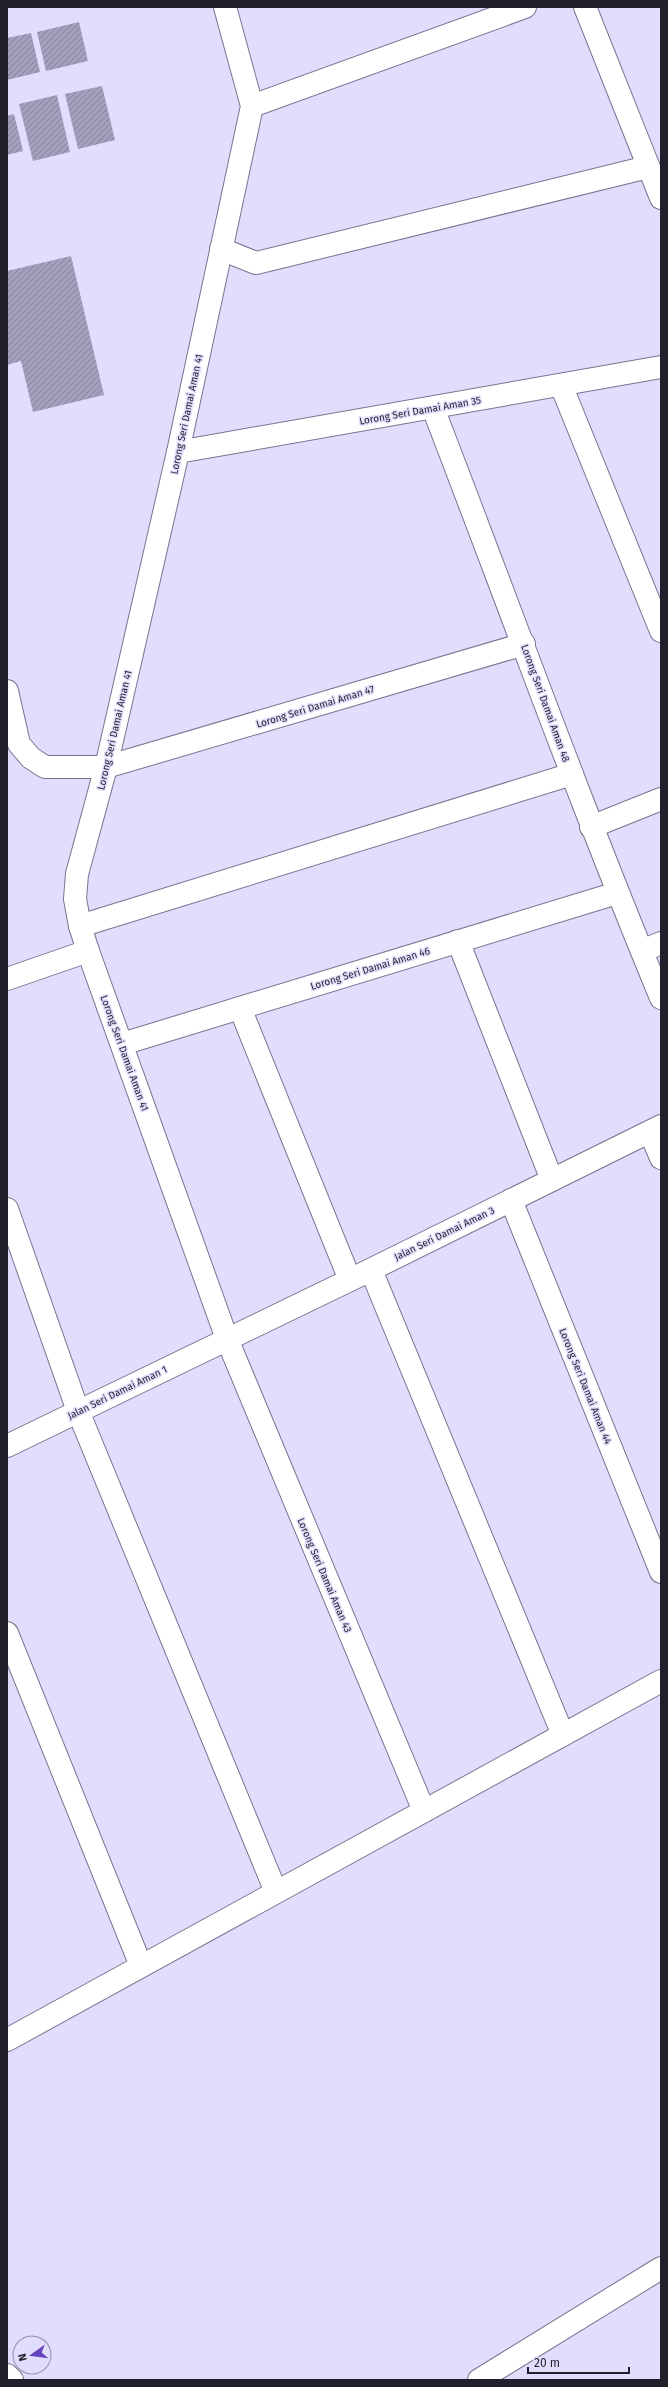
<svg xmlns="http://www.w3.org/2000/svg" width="668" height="2387" viewBox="0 0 668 2387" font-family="'Fira Sans',sans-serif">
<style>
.building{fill:url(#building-hatch)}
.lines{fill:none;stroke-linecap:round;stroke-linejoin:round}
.minor-casing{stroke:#787490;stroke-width:24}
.minor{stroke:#fff;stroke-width:22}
.labels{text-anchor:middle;stroke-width:3;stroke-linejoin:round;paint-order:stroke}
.street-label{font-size:10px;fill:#211f2b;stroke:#e1ddfc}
</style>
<defs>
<pattern id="building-hatch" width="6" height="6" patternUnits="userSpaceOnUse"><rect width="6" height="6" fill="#a39fbc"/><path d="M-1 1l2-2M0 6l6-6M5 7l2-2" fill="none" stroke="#848199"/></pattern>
</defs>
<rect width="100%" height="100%" fill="#e1ddfc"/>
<g class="building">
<polygon points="79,22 88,61 46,71 37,32"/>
<polygon points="31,33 40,72 7,80 7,38"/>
<polygon points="102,86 115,140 78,149 65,94"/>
<polygon points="57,95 70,152 33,161 19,104"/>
<polygon points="14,114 23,151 7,155 7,116"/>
<polygon points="71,256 104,395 33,412 21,361 7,365 7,271"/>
</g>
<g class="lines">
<defs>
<g id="minor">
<polyline points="225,7 252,106 178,452 106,767 77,874 75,899 80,926 88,951 227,1339 424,1811"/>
<polyline points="585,7 661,198"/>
<polyline points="252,106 525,7"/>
<polyline points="221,249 256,263 648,167"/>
<polyline points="561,385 661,631"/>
<path d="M433,408c76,197 147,395 228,590"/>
<polyline points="178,452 661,367"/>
<polyline points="7,691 19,744 31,758 45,767 106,767 524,644"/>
<polyline points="591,827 661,799"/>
<polyline points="80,926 572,774"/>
<polyline points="458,941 552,1180"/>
<polyline points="642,951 661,943"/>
<polyline points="7,979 88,951"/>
<polyline points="240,1008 350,1280"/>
<polyline points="122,1044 617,893"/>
<polyline points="650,1132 661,1158"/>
<polyline points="511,1200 661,1572"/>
<polyline points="7,1209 78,1411 276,1892"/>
<polyline points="371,1270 563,1735"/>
<polyline points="7,1446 350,1280 661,1126"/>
<polyline points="7,1633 141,1966"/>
<polyline points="7,2040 661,1681"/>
<polyline points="7,2375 12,2380"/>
<polyline points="479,2380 661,2268"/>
</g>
</defs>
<use href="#minor" class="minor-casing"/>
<use href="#minor" class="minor"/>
</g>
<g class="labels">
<g class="street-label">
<text transform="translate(420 410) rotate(-10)" y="4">Lorong Seri Damai Aman 35</text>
<text transform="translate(186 414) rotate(-78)" y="4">Lorong Seri Damai Aman 41</text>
<text transform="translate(546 703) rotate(70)" y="4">Lorong Seri Damai Aman 48</text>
<text transform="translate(315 706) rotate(-17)" y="4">Lorong Seri Damai Aman 47</text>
<text transform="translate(114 730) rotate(-77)" y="4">Lorong Seri Damai Aman 41</text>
<text transform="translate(370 968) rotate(-17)" y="4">Lorong Seri Damai Aman 46</text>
<text transform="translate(125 1053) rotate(70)" y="4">Lorong Seri Damai Aman 41</text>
<text transform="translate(444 1233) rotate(-26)" y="4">Jalan Seri Damai Aman 3</text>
<text transform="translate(586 1386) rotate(68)" y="4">Lorong Seri Damai Aman 44</text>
<text transform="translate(117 1392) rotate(-26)" y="4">Jalan Seri Damai Aman 1</text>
<text transform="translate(325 1575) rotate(67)" y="4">Lorong Seri Damai Aman 43</text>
</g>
</g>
<rect width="668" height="2387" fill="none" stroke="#211f2b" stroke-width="16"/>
<g transform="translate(32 2355) rotate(256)"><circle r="19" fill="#e1ddfc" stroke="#9491a8"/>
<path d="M0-3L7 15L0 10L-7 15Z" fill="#6745be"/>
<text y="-6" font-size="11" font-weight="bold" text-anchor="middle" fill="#211f2b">N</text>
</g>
<path d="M528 2367v6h101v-6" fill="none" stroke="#211f2b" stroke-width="2"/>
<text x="534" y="2367" font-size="12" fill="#211f2b" stroke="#e1ddfc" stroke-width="3" paint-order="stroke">20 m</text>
</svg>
